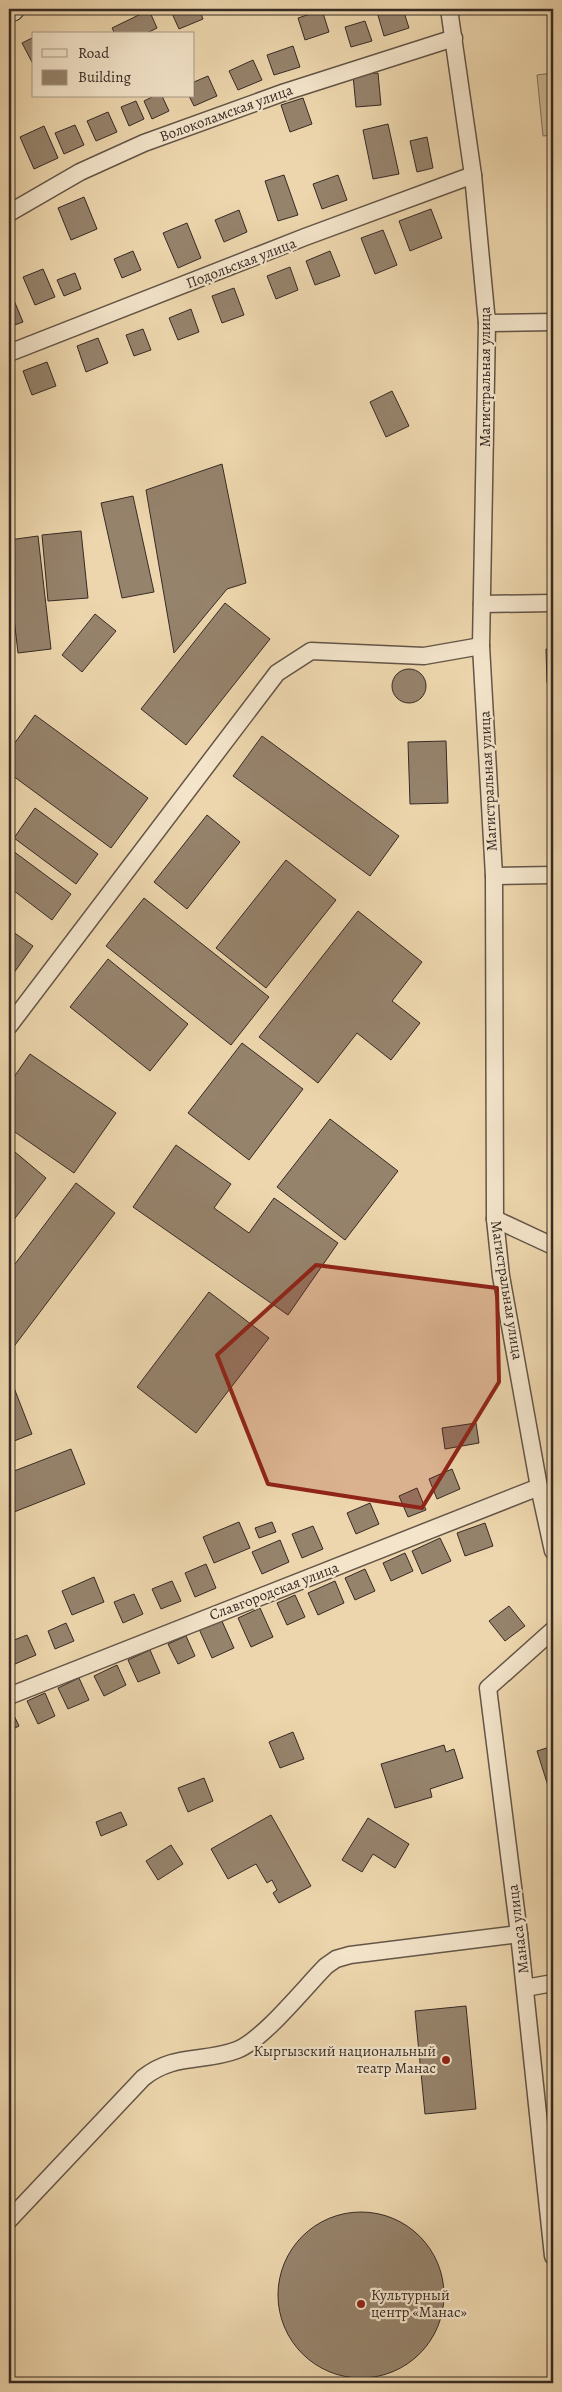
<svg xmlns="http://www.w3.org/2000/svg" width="562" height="2392" viewBox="0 0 562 2392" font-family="Alegreya,serif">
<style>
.green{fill:#ceb996;stroke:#82725e}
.building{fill:#96836c;stroke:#372a25}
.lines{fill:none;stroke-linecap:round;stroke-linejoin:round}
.minor-casing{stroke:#645547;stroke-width:19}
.secondary-casing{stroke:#372a25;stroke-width:26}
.minor{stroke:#f3e4ca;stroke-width:16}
.secondary{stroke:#f3e4ca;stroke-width:24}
.marked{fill:#8f2418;fill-opacity:0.2;stroke:#8f2418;stroke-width:4;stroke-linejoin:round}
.poi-dot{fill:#8f2418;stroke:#f3e4ca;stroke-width:2}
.labels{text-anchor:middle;stroke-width:4.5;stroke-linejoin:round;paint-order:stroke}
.street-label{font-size:15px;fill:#372a25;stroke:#f3e4ca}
.poi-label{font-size:15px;fill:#372a25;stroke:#f3e4ca;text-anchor:end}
</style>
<rect width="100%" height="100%" fill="#edd6ad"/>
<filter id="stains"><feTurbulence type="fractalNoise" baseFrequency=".004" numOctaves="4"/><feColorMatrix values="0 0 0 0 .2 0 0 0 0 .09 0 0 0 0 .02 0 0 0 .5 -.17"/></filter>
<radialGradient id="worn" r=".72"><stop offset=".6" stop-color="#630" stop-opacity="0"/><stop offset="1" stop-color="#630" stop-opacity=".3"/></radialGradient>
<polygon class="green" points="553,73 553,135 543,136 537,75"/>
<g class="building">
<polygon points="170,9 199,9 203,19 179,29"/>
<polygon points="388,9 403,9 409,28 384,36 377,12"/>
<polygon points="149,10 157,28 145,34 115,34 112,28"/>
<polygon points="322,10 329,32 305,40 298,18"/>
<polygon points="365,21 372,41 351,47 345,27"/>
<polygon points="34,37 34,63 33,64 22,43"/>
<polygon points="293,46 300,67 274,75 267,55"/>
<polygon points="253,60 262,80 238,90 229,71"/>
<polygon points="378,73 381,105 356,107 353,75"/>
<polygon points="208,76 217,96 194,106 189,96 194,96 194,82"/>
<polygon points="154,96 162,96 169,111 152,119 144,101"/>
<polygon points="303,98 312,124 290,132 281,105"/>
<polygon points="136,101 144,119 129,126 121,107"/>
<polygon points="108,112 117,132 96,141 87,121"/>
<polygon points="388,124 399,174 373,179 363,130"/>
<polygon points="75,125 84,145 64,154 55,133"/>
<polygon points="44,126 58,158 34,169 20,137"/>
<polygon points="427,137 433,168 417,172 410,141"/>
<polygon points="284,175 298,215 278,221 265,181"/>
<polygon points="338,175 347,200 322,209 313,184"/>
<polygon points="84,197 97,229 71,240 58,208"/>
<polygon points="431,209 442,238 410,251 399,221"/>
<polygon points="239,210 247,232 224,242 215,220"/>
<polygon points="187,223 201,258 178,268 163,233"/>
<polygon points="383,230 397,265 375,274 361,238"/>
<polygon points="133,251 141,270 122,278 114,259"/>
<polygon points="330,251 340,276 315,285 306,261"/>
<polygon points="290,267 298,290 276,299 267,276"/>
<polygon points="43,269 55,297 35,305 23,277"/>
<polygon points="75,273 81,289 64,296 57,280"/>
<polygon points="234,288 244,315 222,323 212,296"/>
<polygon points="13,298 23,322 9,327 9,300"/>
<polygon points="191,309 199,332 178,340 169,318"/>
<polygon points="143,329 151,350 134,356 126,335"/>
<polygon points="98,338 108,363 86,372 77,346"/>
<polygon points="47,362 56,386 32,395 23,371"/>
<polygon points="392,391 409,426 386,437 370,402"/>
<polygon points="222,464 246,583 227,589 174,653 146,490"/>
<polygon points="133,496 154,592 122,598 101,503"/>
<polygon points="81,531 88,598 48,601 42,535"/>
<polygon points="38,536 51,649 18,653 9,575 9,540"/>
<polygon points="225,603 270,639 186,745 141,709"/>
<polygon points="95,614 116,631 82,672 62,655"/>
<polygon points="546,649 553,649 553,683 547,683"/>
<circle cx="409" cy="686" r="17"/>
<polygon points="35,715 148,798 111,848 9,773 9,751"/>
<polygon points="262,736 399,836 370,876 233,776"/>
<polygon points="446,741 448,803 410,804 408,742"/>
<polygon points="35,808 98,854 76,884 14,838"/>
<polygon points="207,815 240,842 187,909 154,882"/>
<polygon points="9,848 71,894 52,920 9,887"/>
<polygon points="286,860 336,900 266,988 216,948"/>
<polygon points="144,898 269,997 231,1045 106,946"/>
<polygon points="358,911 422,962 392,1001 420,1023 391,1060 357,1033 318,1083 259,1037"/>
<polygon points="9,929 33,946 11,977 9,975"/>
<polygon points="108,959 188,1024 150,1071 70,1007"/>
<polygon points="242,1043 303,1089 249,1160 188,1113"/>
<polygon points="30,1054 116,1113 74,1173 9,1128 9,1084"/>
<polygon points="330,1119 398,1171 345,1240 277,1187"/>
<polygon points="176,1145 231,1184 214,1208 249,1233 274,1198 338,1243 288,1315 133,1207"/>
<polygon points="9,1147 46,1178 9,1226"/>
<polygon points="76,1183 115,1213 12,1349 9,1347 9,1272"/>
<polygon points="209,1292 269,1338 196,1433 137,1387"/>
<polygon points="9,1375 32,1434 9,1443"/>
<polygon points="476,1423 479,1443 445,1449 442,1428"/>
<polygon points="71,1449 85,1484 9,1514 9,1473"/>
<polygon points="452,1469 460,1489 437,1499 429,1479"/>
<polygon points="417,1488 426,1510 408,1517 399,1496"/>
<polygon points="370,1503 379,1524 356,1534 347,1513"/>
<polygon points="239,1522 250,1548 214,1563 203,1537"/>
<polygon points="272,1522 276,1532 259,1538 255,1528"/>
<polygon points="485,1523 493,1546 465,1556 457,1533"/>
<polygon points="313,1526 323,1549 302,1558 292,1534"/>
<polygon points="440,1538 451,1561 422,1574 412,1551"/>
<polygon points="280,1540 289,1562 262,1574 252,1552"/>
<polygon points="405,1553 413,1571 391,1581 383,1563"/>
<polygon points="206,1564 216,1588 195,1597 185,1573"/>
<polygon points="365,1569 375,1591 355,1600 345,1578"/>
<polygon points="94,1577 104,1602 72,1615 62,1591"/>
<polygon points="172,1581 181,1601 161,1609 152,1589"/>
<polygon points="335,1581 344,1603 318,1615 308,1593"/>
<polygon points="134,1594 143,1614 123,1623 114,1602"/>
<polygon points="295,1595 305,1617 287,1625 277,1603"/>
<polygon points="509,1606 525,1626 505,1641 489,1621"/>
<polygon points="260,1608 273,1637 251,1647 238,1618"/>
<polygon points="221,1619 234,1648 212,1658 199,1629"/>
<polygon points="66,1623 74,1641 55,1649 48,1631"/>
<polygon points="27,1635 36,1655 15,1664 9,1650 9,1642"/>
<polygon points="186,1636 195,1656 178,1664 168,1644"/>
<polygon points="150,1650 160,1673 138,1682 128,1660"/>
<polygon points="117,1665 126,1685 104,1696 94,1676"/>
<polygon points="79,1678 89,1700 68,1709 58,1688"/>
<polygon points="45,1693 55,1716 38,1724 27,1701"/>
<polygon points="9,1705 19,1726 9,1731"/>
<polygon points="293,1732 304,1759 280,1768 269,1742"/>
<polygon points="444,1745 446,1752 454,1749 463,1778 430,1789 432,1797 395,1808 381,1764"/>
<polygon points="553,1746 553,1788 549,1789 537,1751"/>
<polygon points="204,1778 213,1801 188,1812 178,1788"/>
<polygon points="121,1812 127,1825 101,1836 96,1822"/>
<polygon points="271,1815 311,1886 279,1903 273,1893 277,1890 272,1880 267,1883 256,1864 228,1879 211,1849"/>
<polygon points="368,1818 409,1844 395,1868 373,1854 362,1872 342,1860"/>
<polygon points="171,1845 183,1864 158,1880 146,1861"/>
<polygon points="466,2006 476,2109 425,2114 415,2011"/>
<circle cx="361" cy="2295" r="83"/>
</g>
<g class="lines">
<defs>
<g id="minor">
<polyline points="449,9 473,175 487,323 481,646 494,876 495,1219 501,1276 539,1487 553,1551"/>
<polyline points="9,213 80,172 144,143 285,92 454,38"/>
<polyline points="487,323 553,322"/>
<polyline points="9,353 305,237 473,175"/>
<polyline points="482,604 553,603"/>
<polyline points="494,876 553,875"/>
<polyline points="9,1026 277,673 311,651 424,656 481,646"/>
<polyline points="495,1219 553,1246"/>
<polyline points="553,1630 488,1688 519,1934 553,2256"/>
<polyline points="9,1696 539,1487"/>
<polyline points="525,1988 553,1983"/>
<path d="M9,2220l134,-142c31,-25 60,-15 94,-28 26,-10 68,-63 89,-84l10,-7 14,-4 169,-21"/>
</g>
<polyline id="secondary" points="9,10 12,9"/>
</defs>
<use href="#minor" class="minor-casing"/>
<use href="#secondary" class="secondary-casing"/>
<use href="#minor" class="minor"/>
<use href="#secondary" class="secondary"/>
</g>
<path class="marked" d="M316,1265l181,23 2,94 -77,126 -154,-24 -51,-129z"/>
<g class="poi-dot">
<circle cx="446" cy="2060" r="5"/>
<circle cx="361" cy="2304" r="5"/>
</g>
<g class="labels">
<g class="street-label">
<text transform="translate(226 113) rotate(-20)" y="5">Волоколамская улица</text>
<text transform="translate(241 263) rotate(-21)" y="5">Подольская улица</text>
<text transform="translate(485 377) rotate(-90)" y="5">Магистральная улица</text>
<text transform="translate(488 781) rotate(-93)" y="5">Магистральная улица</text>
<text transform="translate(507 1290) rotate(81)" y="5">Магистральная улица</text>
<text transform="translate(274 1591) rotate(-21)" y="5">Славгородская улица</text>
<text transform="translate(518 1929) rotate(-97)" y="5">Манаса улица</text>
</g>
<g class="poi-label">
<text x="436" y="2056">Кыргызский национальный<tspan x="436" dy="17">театр Манас</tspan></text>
<text x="371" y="2300" text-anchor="start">Культурный<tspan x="371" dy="17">центр «Манас»</tspan></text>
</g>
</g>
<rect width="562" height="2392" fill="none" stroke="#edd6ad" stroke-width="30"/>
<rect x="10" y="10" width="542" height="2372" fill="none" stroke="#372a25" stroke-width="2.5"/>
<rect x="15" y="15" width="532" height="2362" fill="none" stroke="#372a25"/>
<rect x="32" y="32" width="162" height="65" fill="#f3e4ca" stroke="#a89a88"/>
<rect x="42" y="49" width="25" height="8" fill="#f3e4ca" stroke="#a89a88"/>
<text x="78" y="58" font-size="15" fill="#372a25">Road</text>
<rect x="42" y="70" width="25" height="15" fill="#96836c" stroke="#a89a88"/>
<text x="78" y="82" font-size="15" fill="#372a25">Building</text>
<rect width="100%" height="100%" filter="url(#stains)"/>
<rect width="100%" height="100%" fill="url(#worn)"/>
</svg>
